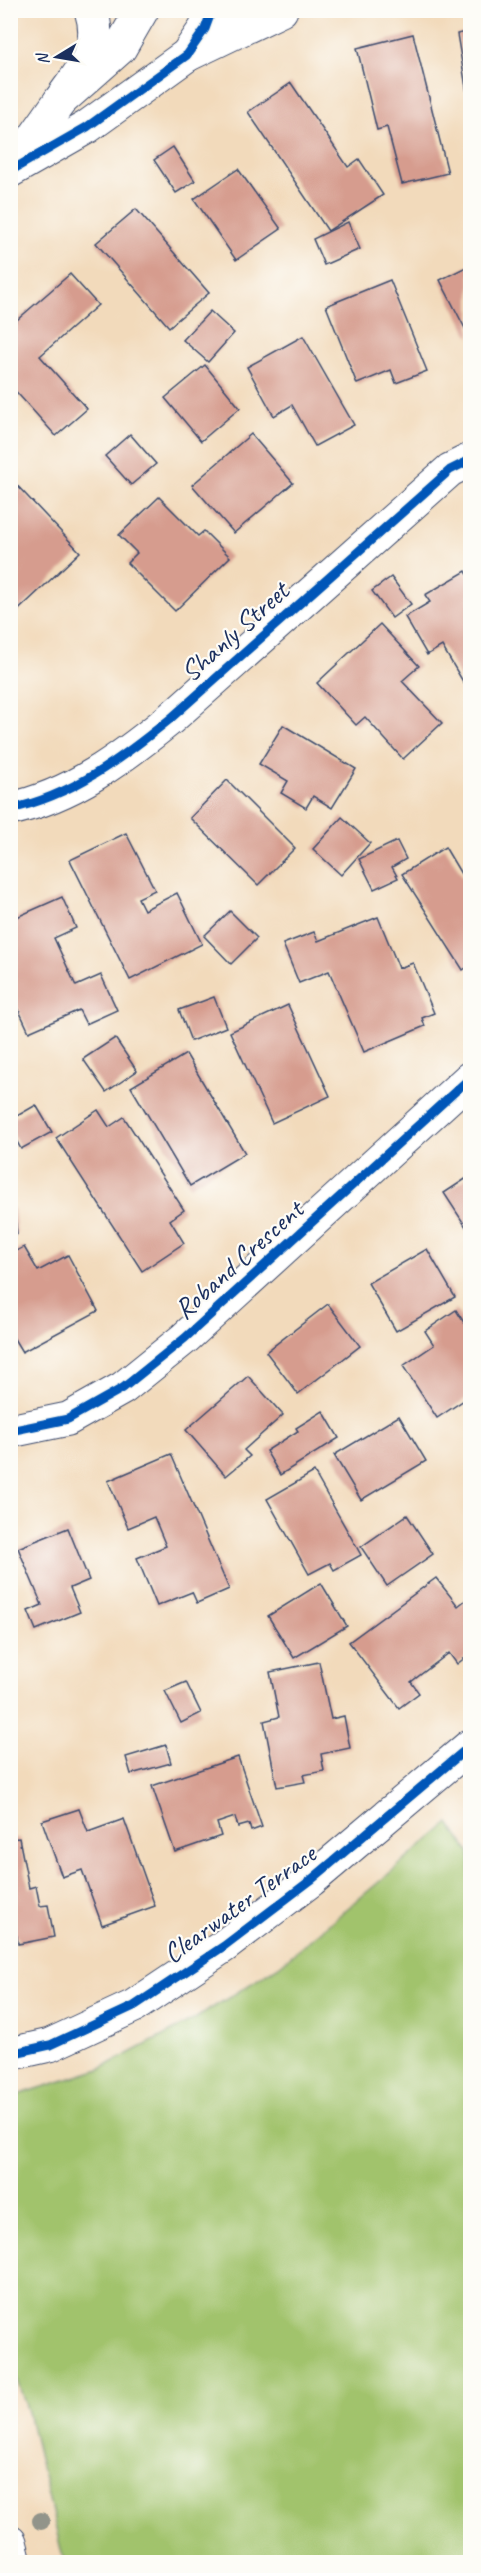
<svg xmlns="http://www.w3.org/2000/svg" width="481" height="2573" viewBox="0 0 481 2573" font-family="Caveat,sans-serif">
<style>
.green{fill:#a1c36c;stroke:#5e7965;stroke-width:1.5}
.building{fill:#d69c8e}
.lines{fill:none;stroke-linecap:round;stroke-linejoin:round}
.minor-casing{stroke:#3b496c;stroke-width:35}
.highway-casing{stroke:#3b496c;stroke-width:35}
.minor{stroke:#fff;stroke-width:33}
.highway{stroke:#fff;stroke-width:33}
.cycleway-casing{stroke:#fdfcf7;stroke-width:13}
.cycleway{stroke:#0057b8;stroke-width:9}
.tree{fill:#92948a}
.labels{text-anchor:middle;stroke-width:4.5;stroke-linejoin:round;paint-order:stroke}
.street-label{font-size:28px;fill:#1b2f5e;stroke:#fdfcf7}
</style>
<rect width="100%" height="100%" fill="#fdfcf7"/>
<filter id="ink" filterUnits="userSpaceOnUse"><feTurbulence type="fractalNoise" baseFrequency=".0167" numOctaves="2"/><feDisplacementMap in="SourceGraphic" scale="12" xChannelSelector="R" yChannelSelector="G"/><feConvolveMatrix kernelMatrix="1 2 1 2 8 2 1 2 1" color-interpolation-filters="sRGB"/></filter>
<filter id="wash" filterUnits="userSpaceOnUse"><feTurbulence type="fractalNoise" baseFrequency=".008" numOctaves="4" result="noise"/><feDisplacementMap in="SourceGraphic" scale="24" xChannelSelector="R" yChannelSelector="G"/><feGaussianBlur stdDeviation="1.35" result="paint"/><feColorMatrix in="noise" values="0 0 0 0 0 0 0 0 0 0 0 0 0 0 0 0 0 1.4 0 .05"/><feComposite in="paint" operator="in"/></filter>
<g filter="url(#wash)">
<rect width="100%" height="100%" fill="#f2dabb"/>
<polygon class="green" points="449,1823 470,1853 470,2562 64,2562 28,2412 11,2363 11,2097 100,2069 193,2020 279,1966"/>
<g id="blocks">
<g class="building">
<polygon points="470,31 470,104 469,105 457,34"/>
<polygon points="413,34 448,173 402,184 387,127 377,130 357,48"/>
<polygon points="291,83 348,167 359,159 383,195 328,231 248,112"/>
<polygon points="173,147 195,181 176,193 154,160"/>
<polygon points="238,169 281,229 236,260 194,199"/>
<polygon points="136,209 209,293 169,327 96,243"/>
<polygon points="348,222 360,249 324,265 313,239"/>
<polygon points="470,265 470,338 440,280"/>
<polygon points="70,274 98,305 40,356 87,409 56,436 10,385 10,326"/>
<polygon points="390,280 427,371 396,383 391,370 357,384 326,306"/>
<polygon points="210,311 234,333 208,362 183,340"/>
<polygon points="303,336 354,425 315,446 292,405 274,416 247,367"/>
<polygon points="205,365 240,408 201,441 165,398"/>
<polygon points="130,434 156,464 131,485 105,456"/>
<polygon points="251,434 293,483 234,533 192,485"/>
<polygon points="10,478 80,552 10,618"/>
<polygon points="159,497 198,536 204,531 230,557 175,611 127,563 137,553 119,535"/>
<polygon points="466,571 470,579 470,682 465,685 442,646 427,655 405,617 430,602 425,595"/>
<polygon points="391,577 411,604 392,618 372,591"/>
<polygon points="380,624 419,666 402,681 442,723 403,759 365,717 356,725 317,683"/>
<polygon points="283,725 356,769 332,808 313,796 306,808 281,793 288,781 259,764"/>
<polygon points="227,780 295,848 258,885 190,818"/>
<polygon points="342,817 370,843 341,875 313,849"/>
<polygon points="126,833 155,890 138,898 144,910 177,893 202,944 130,980 70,860"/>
<polygon points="397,841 406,859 392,867 398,878 374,889 359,859"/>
<polygon points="445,847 470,889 470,965 463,970 402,874"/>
<polygon points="62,897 76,928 54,938 76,986 101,975 117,1010 86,1024 79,1010 29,1032 10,991 10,920"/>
<polygon points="230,911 257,938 231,964 204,936"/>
<polygon points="378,917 399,968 413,963 434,1013 422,1018 425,1026 364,1052 329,971 299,983 283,944 314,932 318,941"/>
<polygon points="214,997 226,1027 191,1041 179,1010"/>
<polygon points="288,1005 330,1096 272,1123 230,1032"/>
<polygon points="115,1038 137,1071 106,1092 83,1059"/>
<polygon points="186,1054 245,1153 190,1186 131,1087"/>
<polygon points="36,1105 52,1132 21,1149 10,1129 10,1120"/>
<polygon points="98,1110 109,1127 124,1117 184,1210 170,1220 184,1243 142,1271 56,1138"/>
<polygon points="470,1176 470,1233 444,1193"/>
<polygon points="14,1208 17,1234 10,1235 10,1209"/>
<polygon points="24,1247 38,1271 68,1255 98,1311 22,1352 10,1332 10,1296 14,1294 10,1287 10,1254"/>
<polygon points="427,1249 455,1297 396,1331 368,1283"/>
<polygon points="328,1304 360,1346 298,1394 266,1352"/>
<polygon points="456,1310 470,1332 470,1396 437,1418 403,1366 434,1345 425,1331"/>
<polygon points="248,1376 283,1415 244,1450 250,1456 226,1476 186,1430"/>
<polygon points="323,1411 339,1438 280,1475 266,1451 298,1431 296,1428"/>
<polygon points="399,1416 426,1461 361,1500 334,1455"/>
<polygon points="171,1454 229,1589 197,1603 192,1592 157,1606 137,1558 166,1546 154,1517 128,1528 108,1481"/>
<polygon points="314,1472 361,1555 334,1570 330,1563 309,1574 267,1499"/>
<polygon points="407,1515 433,1554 387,1586 361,1547"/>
<polygon points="68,1528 89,1580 70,1588 80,1612 36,1630 28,1611 42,1605 18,1548"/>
<polygon points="436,1578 458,1606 467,1599 470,1604 470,1654 457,1664 449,1653 411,1682 419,1693 399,1708 349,1642"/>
<polygon points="321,1583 347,1626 294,1658 268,1616"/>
<polygon points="319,1662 331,1719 344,1716 350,1748 321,1754 324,1771 303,1775 305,1782 277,1787 264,1721 279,1717 270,1672"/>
<polygon points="186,1682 201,1713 181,1723 165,1691"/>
<polygon points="166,1745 171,1763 131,1774 126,1757"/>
<polygon points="238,1757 262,1827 251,1831 249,1824 238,1827 235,1817 217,1823 221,1836 175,1852 152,1786"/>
<polygon points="79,1809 88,1832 124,1819 155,1906 102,1925 82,1870 62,1877 42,1821"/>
<polygon points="19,1838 29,1888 36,1886 40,1906 48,1905 54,1937 18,1944 17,1936 10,1937 10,1839"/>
</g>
</g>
</g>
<g filter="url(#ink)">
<use href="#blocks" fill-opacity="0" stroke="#3b496c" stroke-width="1.5"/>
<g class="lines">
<defs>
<g id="minor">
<polyline points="17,162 60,101 120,48 142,10"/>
<polyline points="10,171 87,127 187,55 205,29 212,10"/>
<path d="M10,809c62,-13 112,-51 160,-90l280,-249 20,-10"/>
<polyline points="10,1431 68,1419 123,1388 185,1338 470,1078"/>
<polyline points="10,2054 50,2045 134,2006 224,1946 311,1880 470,1746"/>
<polyline points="10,2542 15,2562"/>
</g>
<g id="highway">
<polyline points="187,55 281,10"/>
<path d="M60,101c21,-31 44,-51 31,-91"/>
</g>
</defs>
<use href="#minor" class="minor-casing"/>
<use href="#highway" class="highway-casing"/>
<use href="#minor" class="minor"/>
<use href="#highway" class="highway"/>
<defs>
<g id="cycleway">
<polyline points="10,171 87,127 187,55 205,29 212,10"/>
<path d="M10,809c62,-13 112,-51 160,-90l280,-249 20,-10"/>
<polyline points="10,1431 68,1419 123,1388 185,1338 470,1078"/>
<polyline points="10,2054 50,2045 134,2006 224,1946 311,1880 470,1746"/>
</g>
</defs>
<use href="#cycleway" class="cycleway-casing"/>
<use href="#cycleway" class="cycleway"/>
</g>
<circle class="tree" cx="41" cy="2521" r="9"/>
</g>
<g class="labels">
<g class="street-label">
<text transform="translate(234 631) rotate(-42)" y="10">Shanly Street</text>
<text transform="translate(238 1259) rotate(-42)" y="10">Roband Crescent</text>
<text transform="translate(239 1903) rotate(-36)" y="10">Clearwater Terrace</text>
</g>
</g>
<rect width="481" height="2573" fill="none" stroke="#fdfcf7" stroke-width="36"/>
<g transform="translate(57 57) rotate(259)" stroke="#fdfcf7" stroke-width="4.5" paint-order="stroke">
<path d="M0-4.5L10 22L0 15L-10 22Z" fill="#1b2f5e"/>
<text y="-9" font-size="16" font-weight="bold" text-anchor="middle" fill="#1b2f5e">N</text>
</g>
</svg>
